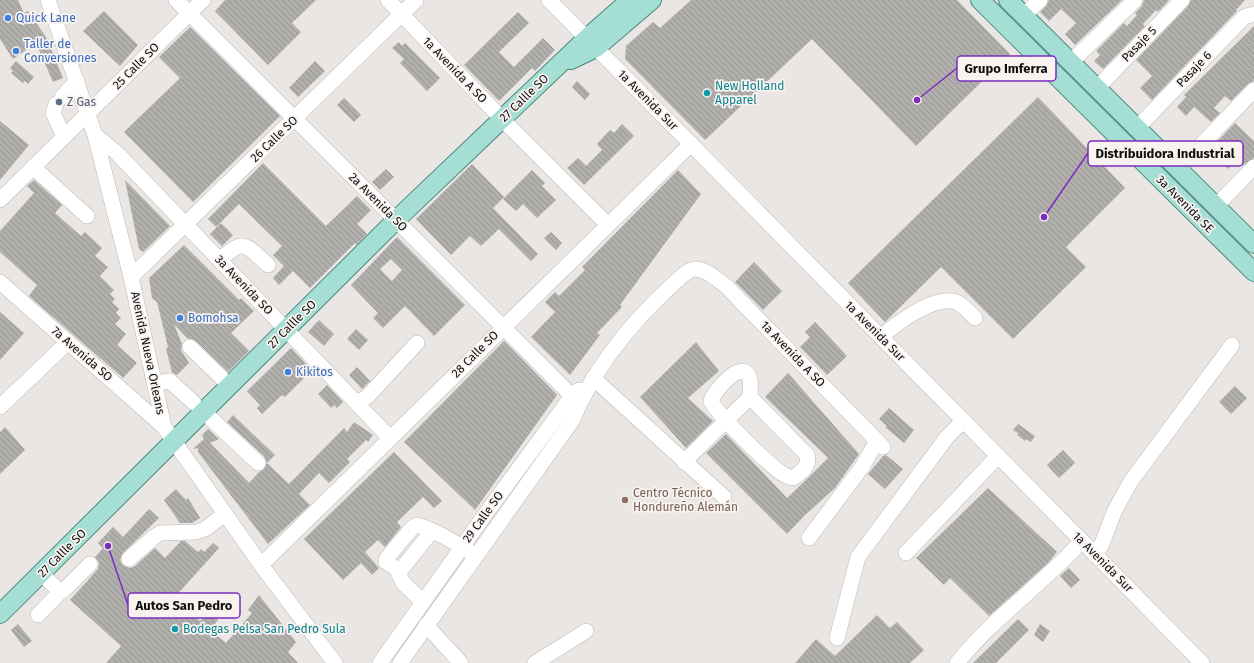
<svg xmlns="http://www.w3.org/2000/svg" width="1254" height="663" viewBox="0 0 1254 663" font-family="'Fira Sans',sans-serif">
<style>
.building{fill:url(#building-back-hatch);fill-rule:evenodd}
.lines{fill:none;stroke-linecap:round;stroke-linejoin:round}
.minor-casing{stroke:#bdb8b6;stroke-width:16}
.major-casing{stroke:#49877c;stroke-width:20}
.minor{stroke:#fff;stroke-width:15}
.major{stroke:#a4ded4;stroke-width:18}
.shop-dot{fill:#3f7fe0;stroke:#f8f3f0;stroke-width:1.5}
.culture-dot{fill:#0f9aa8;stroke:#f8f3f0;stroke-width:1.5}
.service-dot{fill:#5c6f8a;stroke:#f8f3f0;stroke-width:1.5}
.education-dot{fill:#8d6e63;stroke:#f8f3f0;stroke-width:1.5}
.labels{text-anchor:middle;stroke-width:3.5;stroke-linejoin:round;paint-order:stroke}
.shop-label{font-size:12px;fill:#366cbe;stroke:#f8f3f0;text-anchor:start}
.street-label{font-size:12px;fill:#100f0e;stroke:#f8f3f0}
.culture-label{font-size:12px;fill:#0d838f;stroke:#f8f3f0;text-anchor:start}
.service-label{font-size:12px;fill:#4e5e75;stroke:#f8f3f0;text-anchor:start}
.education-label{font-size:12px;fill:#785e54;stroke:#f8f3f0;text-anchor:start}
.leader{fill:none;stroke:#7b2cbf;stroke-width:1.5}
.callout-dot{fill:#7b2cbf;stroke:#f8f3f0;stroke-width:1.5}
.callout{fill:#f8f3f0;stroke:#7b2cbf;stroke-width:1.5}
.callout-label{font-size:13px;text-anchor:middle;font-weight:bold;fill:#100f0e}
</style>
<defs>
<pattern id="building-back-hatch" width="6" height="6" patternUnits="userSpaceOnUse"><rect width="6" height="6" fill="#b1afab"/><path d="M-1 5l2 2M0 0l6 6M5-1l2 2" fill="none" stroke="#979592"/></pattern>
</defs>
<rect width="100%" height="100%" fill="#eae6e3"/>
<g class="building">
<polygon points="0,0 18,0 24,13 28,11 46,37 63,78 53,82 36,43 13,59 0,39"/>
<polygon points="225,0 316,0 292,23 301,32 268,65 215,11"/>
<polygon points="691,0 957,0 1010,54 916,146 812,39 705,140 625,59 626,46 653,22 660,28"/>
<polygon points="1049,0 1122,0 1075,45 1065,34 1076,23 1061,9 1049,21 1040,12 1046,6"/>
<polygon points="1144,0 1169,0 1158,12 1156,10 1143,24 1145,26 1103,69 1094,61 1100,55 1096,51 1124,23 1127,26 1137,15 1135,13 1142,6"/>
<polygon points="1191,0 1245,0 1236,10 1237,11 1152,100 1140,88 1152,76 1136,60 1188,6"/>
<polygon points="104,11 138,45 120,66 83,31"/>
<polygon points="518,12 529,23 499,52 514,67 543,38 555,50 535,71 532,68 499,101 464,65"/>
<polygon points="1254,26 1254,81 1248,84 1231,101 1225,96 1214,108 1220,113 1211,122 1194,107 1186,116 1177,107 1186,97 1184,95"/>
<polygon points="190,27 280,116 193,202 124,132 180,78 159,57"/>
<polygon points="399,42 402,46 405,43 440,78 427,91 400,63 404,59 392,48"/>
<polygon points="16,61 34,77 28,84 25,81 23,83 11,73 13,71 10,68"/>
<polygon points="315,61 325,71 298,97 289,88"/>
<polygon points="577,81 590,94 585,100 572,87"/>
<polygon points="1038,97 1125,188 1066,247 1086,267 1013,339 941,267 885,322 848,283"/>
<polygon points="344,98 361,115 354,122 337,105"/>
<polygon points="0,121 29,145 0,180"/>
<polygon points="1235,123 1254,141 1254,158 1242,166 1236,160 1228,169 1209,150"/>
<polygon points="622,124 634,136 584,185 567,168 578,158 586,166 602,150 597,144 610,130 614,133"/>
<polygon points="263,163 326,226 357,196 371,210 357,224 367,234 356,245 355,243 310,288 293,271 279,285 273,278 284,266 273,255 282,246 239,204 216,227 208,219"/>
<polygon points="472,164 504,197 493,208 538,254 531,261 499,229 481,246 470,236 451,255 416,219"/>
<polygon points="386,169 394,177 380,190 372,182"/>
<polygon points="532,170 545,183 542,186 556,200 537,218 523,204 516,211 503,199"/>
<polygon points="678,170 701,194 620,305 622,307 597,333 600,335 570,375 531,337 555,312 545,302 555,292 559,296 585,270 582,267"/>
<polygon points="34,180 62,205 55,213 81,236 85,232 102,248 95,256 108,267 100,276 114,290 110,294 115,299 112,302 119,309 116,313 121,318 115,324 126,334 117,345 137,363 123,378 29,296 37,285 0,252 0,231 34,193 27,186"/>
<polygon points="125,180 170,226 143,252 139,249"/>
<polygon points="221,223 233,235 222,246 210,234"/>
<polygon points="551,232 562,243 556,250 544,238"/>
<path d="M397,237l68,68 -31,31 -29,-30 -22,22 -10,-10 5,-5 -27,-28zM391,259l11,11 -10,11 -12,-12z"/>
<polygon points="184,245 239,300 241,298 254,311 231,333 249,351 228,372 196,341 187,338 174,324 182,344 181,350 189,363 177,375 172,372 166,349 168,347 157,302 152,298 149,278"/>
<polygon points="754,262 782,291 763,310 735,282"/>
<polygon points="0,312 24,333 0,360"/>
<polygon points="319,320 334,334 324,346 308,332"/>
<polygon points="815,322 847,356 827,375 800,347 810,337 805,332"/>
<polygon points="356,329 368,340 359,350 347,339"/>
<polygon points="504,341 557,395 475,510 404,442"/>
<polygon points="696,342 719,371 688,398 713,421 686,448 640,397"/>
<polygon points="291,348 312,370 285,397 282,395 262,414 257,408 260,405 247,391"/>
<polygon points="357,367 370,381 362,389 349,375"/>
<polygon points="788,373 859,454 835,488 804,516 787,534 706,453 726,434 787,498 808,478 828,458 765,397"/>
<polygon points="327,385 343,402 337,408 334,405 331,408 318,394"/>
<polygon points="1235,386 1247,398 1231,414 1219,402"/>
<polygon points="889,408 914,430 904,443 885,427 887,426 879,419"/>
<polygon points="233,415 275,455 267,463 264,456 227,422"/>
<polygon points="354,422 373,435 368,442 366,440 347,459 350,462 329,483 319,473 299,494 310,505 268,544 198,452 198,448 193,449 204,439 202,435 208,429 219,439 210,443 249,483 259,472 264,469 267,463 289,484 344,428 347,432"/>
<polygon points="1018,424 1035,436 1031,442 1026,439 1025,441 1017,435 1018,433 1013,430"/>
<polygon points="5,427 25,450 0,474 0,432"/>
<polygon points="1063,450 1075,463 1059,478 1047,465"/>
<polygon points="394,452 442,501 434,508 423,497 397,522 401,527 385,547 378,540 365,552 379,568 372,575 361,563 343,580 304,539"/>
<polygon points="886,455 903,469 885,489 868,474 883,456"/>
<polygon points="988,488 1057,552 1048,563 989,616 950,578 944,585 916,558"/>
<polygon points="176,489 186,500 188,498 200,518 192,523 180,523 164,500"/>
<polygon points="149,509 159,518 123,553 120,560 123,565 130,568 135,566 155,548 165,558 181,541 185,541 198,552 201,549 204,552 213,543 219,548 174,598 200,621 205,616 209,618 212,614 218,620 215,624 218,626 213,632 226,643 252,613 248,610 259,595 296,642 288,652 298,663 106,663 121,646 70,600 98,569 99,562 95,557 103,548 98,543 113,527 123,537"/>
<polygon points="1069,568 1080,580 1071,588 1060,576"/>
<polygon points="877,615 890,628 897,622 924,650 910,663 795,663 816,639 835,656"/>
<polygon points="1018,619 1029,630 996,663 973,663"/>
<polygon points="18,624 32,641 24,647 11,630"/>
<polygon points="1040,624 1050,631 1043,642 1034,635"/>
</g>
<g class="lines">
<defs>
<g id="minor">
<polyline points="48,0 95,135 131,277 164,427 261,565 335,663"/>
<polyline points="176,0 579,403"/>
<polyline points="388,0 502,119 607,224"/>
<polyline points="549,0 1202,663"/>
<polyline points="1024,15 1040,0"/>
<polyline points="1071,62 1135,0"/>
<polyline points="1097,88 1182,0"/>
<polyline points="62,97 77,81"/>
<polyline points="56,104 53,113 64,137"/>
<polyline points="1137,128 1244,17 1254,14"/>
<polyline points="95,135 117,153 390,438"/>
<polyline points="33,167 87,216"/>
<polyline points="1178,169 1254,90"/>
<polyline points="0,200 203,0"/>
<polyline points="1216,206 1254,167"/>
<path d="M220,260c24,-23 26,-15 48,5"/>
<polyline points="131,277 416,0"/>
<polyline points="0,282 164,427"/>
<path d="M881,337c16,-14 49,-39 72,-36 7,1 17,12 22,17"/>
<polyline points="190,347 230,386"/>
<polyline points="593,378 724,497"/>
<polyline points="155,383 170,381 194,403"/>
<polyline points="357,403 368,396 417,343"/>
<polyline points="0,407 68,342"/>
<polyline points="204,412 258,463"/>
<path d="M684,462c22,-22 44,-43 66,-65 0,-6 1,-13 0,-18 -7,-23 -36,12 -39,22 6,13 55,61 69,71 4,3 8,5 13,6 9,-6 17,-12 14,-23l-57,-58"/>
<path d="M432,531l-32,40 -14,-9 1,-4 25,-30 5,-3c18,5 37,17 53,27"/>
<polyline points="809,538 862,467 877,441"/>
<polyline points="906,553 998,456"/>
<polyline points="1094,554 1101,546 1115,510 1131,481 1232,345"/>
<polyline points="129,559 154,537 160,533 196,532 205,529 225,514"/>
<polyline points="261,565 691,144"/>
<polyline points="397,570 403,583 423,602"/>
<polyline points="60,592 65,589 90,564"/>
<polyline points="38,615 60,592 41,573"/>
<polyline points="426,625 461,663"/>
<polyline points="837,638 858,557 947,437 963,421"/>
<polyline points="380,663 486,513 572,396 579,390"/>
<path d="M400,663l172,-242c21,-51 57,-96 98,-134 7,-6 15,-16 24,-18 11,-1 24,11 32,17l157,161"/>
<polyline points="535,663 586,631"/>
<path d="M957,663c36,-45 86,-79 125,-122"/>
</g>
<g id="major">
<polyline points="980,0 1254,272"/>
<polyline points="1008,0 1254,244"/>
<polyline points="571,60 596,48 652,0"/>
<polyline points="0,614 396,220 587,38 630,0"/>
</g>
</defs>
<use href="#minor" class="minor-casing"/>
<use href="#major" class="major-casing"/>
<use href="#minor" class="minor"/>
<use href="#major" class="major"/>
</g>
<g class="shop-dot">
<circle cx="8" cy="18" r="4"/>
<circle cx="16" cy="51" r="4"/>
<circle cx="180" cy="318" r="4"/>
<circle cx="288" cy="372" r="4"/>
</g>
<g class="culture-dot">
<circle cx="707" cy="93" r="4"/>
<circle cx="175" cy="629" r="4"/>
</g>
<circle class="service-dot" cx="59" cy="102" r="4"/>
<circle class="education-dot" cx="625" cy="500" r="4"/>
<g class="labels">
<g class="shop-label">
<text x="16" y="22">Quick Lane</text>
<text x="24" y="48">Taller de<tspan x="24" dy="14">Conversiones</tspan></text>
<text x="188" y="322">Bomohsa</text>
<text x="296" y="376">Kikitos</text>
</g>
<g class="street-label">
<text transform="translate(1139 44) rotate(-46)" y="4">Pasaje 5</text>
<text transform="translate(136 66) rotate(-45)" y="4">25 Calle SO</text>
<text transform="translate(1194 69) rotate(-46)" y="4">Pasaje 6</text>
<text transform="translate(455 70) rotate(46)" y="4">1a Avenida A SO</text>
<text transform="translate(524 98) rotate(-44)" y="4">27 Callle SO</text>
<text transform="translate(648 100) rotate(45)" y="4">1a Avenida Sur</text>
<text transform="translate(274 139) rotate(-44)" y="4">26 Calle SO</text>
<text transform="translate(378 202) rotate(45)" y="4">2a Avenida SO</text>
<text transform="translate(1185 204) rotate(45)" y="4">3a Avenida SE</text>
<text transform="translate(244 285) rotate(46)" y="4">3a Avenida SO</text>
<text transform="translate(292 324) rotate(-45)" y="4">27 Callle SO</text>
<text transform="translate(875 331) rotate(45)" y="4">1a Avenida Sur</text>
<text transform="translate(148 353) rotate(78)" y="4">Avenida Nueva Orleans</text>
<text transform="translate(82 354) rotate(41)" y="4">7a Avenida SO</text>
<text transform="translate(475 354) rotate(-45)" y="4">28 Calle SO</text>
<text transform="translate(793 354) rotate(46)" y="4">1a Avenida A SO</text>
<text transform="translate(483 517) rotate(-54)" y="4">29 Calle SO</text>
<text transform="translate(62 553) rotate(-45)" y="4">27 Callle SO</text>
<text transform="translate(1103 562) rotate(45)" y="4">1a Avenida Sur</text>
</g>
<g class="culture-label">
<text x="715" y="90">New Holland<tspan x="715" dy="14">Apparel</tspan></text>
<text x="183" y="633">Bodegas Pelsa San Pedro Sula</text>
</g>
<g class="service-label">
<text x="67" y="106">Z Gas</text>
</g>
<g class="education-label">
<text x="633" y="497">Centro Técnico<tspan x="633" dy="14">Hondureño Alemán</tspan></text>
</g>
</g>
<path class="leader" d="M917 100L957 68M1044 217L1088 153M108 546L128 605"/>
<g class="callout-dot">
<circle cx="917" cy="100" r="4"/>
<circle cx="1044" cy="217" r="4"/>
<circle cx="108" cy="546" r="4"/>
</g>
<g class="callout">
<rect x="957" y="56" width="99" height="25" rx="4"/>
<rect x="1088" y="141" width="155" height="25" rx="4"/>
<rect x="128" y="593" width="112" height="25" rx="4"/>
</g>
<g class="callout-label">
<text x="1006" y="73">Grupo Imferra</text>
<text x="1165" y="158">Distribuidora Industrial</text>
<text x="184" y="610">Autos San Pedro</text>
</g>
</svg>
